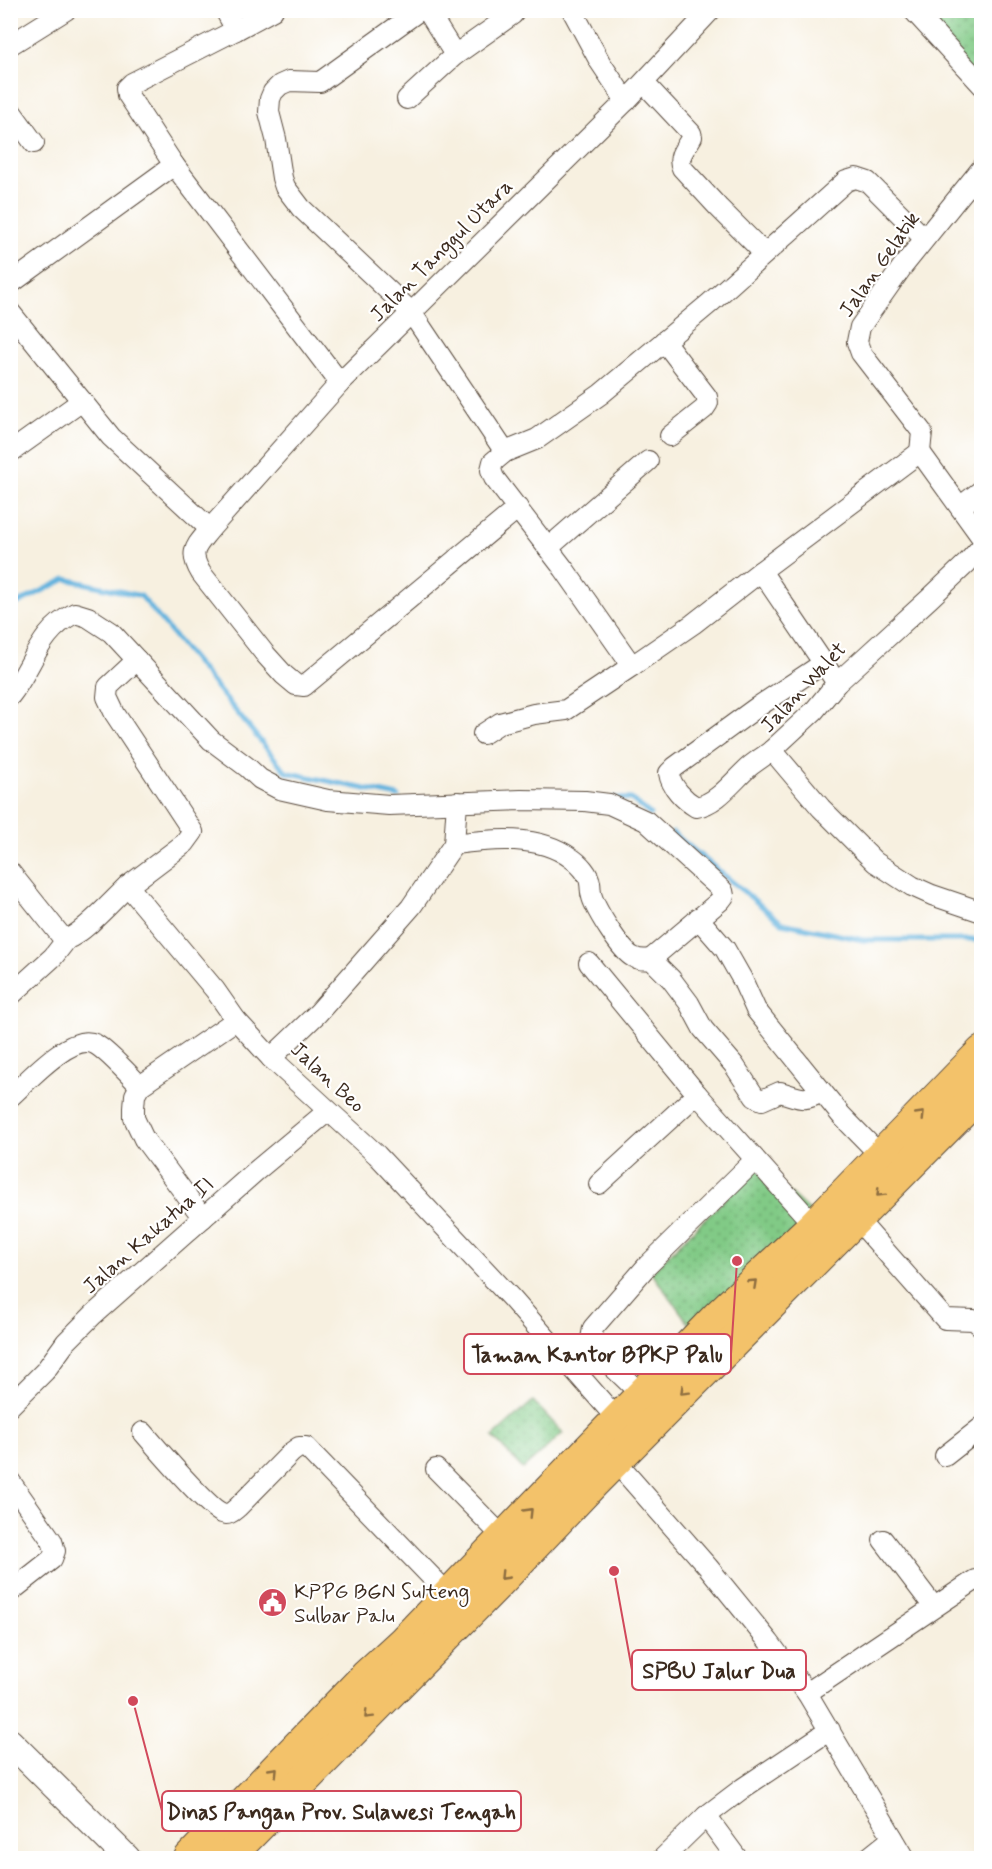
<svg xmlns="http://www.w3.org/2000/svg" width="992" height="1869" viewBox="0 0 992 1869" font-family="Mynerve,sans-serif">
<style>
.grass{fill:url(#grass-dots);stroke:#5e7a52;stroke-width:1.5}
.lines{fill:none;stroke-linecap:round;stroke-linejoin:round}
.stream{stroke:#63b3de;stroke-width:5}
.minor-casing{stroke:#57483b;stroke-width:22}
.tertiary-casing{stroke:#57483b;stroke-width:28}
.primary-casing{stroke:#57483b;stroke-width:34}
.minor{stroke:#fff;stroke-width:20}
.tertiary{stroke:#fff;stroke-width:26}
.primary{stroke:#f3c26a;stroke-width:32}
.oneway{stroke:#8e6e40}
.labels{text-anchor:middle;stroke-width:4.5;stroke-linejoin:round;paint-order:stroke}
.street-label{font-size:21px;fill:#3b2a1e;stroke:#fff}
.poi-label{font-size:21px;fill:#3b2a1e;stroke:#fff;text-anchor:start}
.leader{fill:none;stroke:#d1495b;stroke-width:2}
.callout-dot{fill:#d1495b;stroke:#fff;stroke-width:2}
.callout{fill:#fff;stroke:#d1495b;stroke-width:2}
.callout-label{font-size:22px;text-anchor:middle;font-weight:bold;fill:#3b2a1e}
</style>
<defs>
<pattern id="grass-dots" width="8" height="8" patternUnits="userSpaceOnUse" patternTransform="scale(1.5)"><rect width="8" height="8" fill="#81ca86"/><path d="M2 2h.1M6 6h.1" fill="none" stroke="#6ba46d" stroke-width="1.8" stroke-linecap="round"/></pattern>
</defs>
<rect width="100%" height="100%" fill="#fff"/>
<filter id="ink" filterUnits="userSpaceOnUse"><feTurbulence type="fractalNoise" baseFrequency=".0167" numOctaves="2"/><feDisplacementMap in="SourceGraphic" scale="12" xChannelSelector="R" yChannelSelector="G"/><feConvolveMatrix kernelMatrix="1 2 1 2 8 2 1 2 1" color-interpolation-filters="sRGB"/></filter>
<filter id="wash" filterUnits="userSpaceOnUse"><feTurbulence type="fractalNoise" baseFrequency=".008" numOctaves="4" result="noise"/><feDisplacementMap in="SourceGraphic" scale="24" xChannelSelector="R" yChannelSelector="G"/><feGaussianBlur stdDeviation="1.35" result="paint"/><feColorMatrix in="noise" values="0 0 0 0 0 0 0 0 0 0 0 0 0 0 0 0 0 1.4 0 .05"/><feComposite in="paint" operator="in"/></filter>
<g filter="url(#wash)">
<rect width="100%" height="100%" fill="#f7f0e0"/>
<g class="grass">
<polygon points="910,11 981,11 981,90"/>
<polygon points="759,1165 814,1215 710,1352 651,1272"/>
<polygon points="533,1401 563,1433 523,1469 493,1437"/>
</g>
<g class="lines">
<g class="stream">
<polyline points="10,607 66,579 141,596 286,772 398,796"/>
<polyline points="614,798 631,799 650,814"/>
<polyline points="673,833 782,923 863,940 982,940"/>
</g>
</g>
</g>
<g filter="url(#ink)">
<g class="lines">
<defs>
<g id="minor">
<polyline points="420,10 320,82 289,81 280,85 273,92 270,99 269,112 276,139 282,178 285,187 301,208 411,312 505,452"/>
<polyline points="572,10 600,62 626,101"/>
<polyline points="913,10 982,85"/>
<polyline points="236,30 273,10"/>
<polyline points="10,45 66,10"/>
<polyline points="455,55 513,14"/>
<path d="M644,83l47,50 1,4c-5,9 -16,20 -10,31l36,39 46,46"/>
<polyline points="407,99 455,55 427,10"/>
<polyline points="10,110 34,143"/>
<polyline points="174,165 128,95 127,88 132,83 236,30 225,10"/>
<polyline points="10,284 174,165 340,383"/>
<polyline points="10,312 111,437 210,529"/>
<polyline points="664,341 707,397 708,403 704,409 670,436"/>
<polyline points="12,451 82,401"/>
<polyline points="920,452 922,432 861,353 857,342 860,327 903,266 982,168"/>
<polyline points="920,452 982,538"/>
<polyline points="960,507 982,490"/>
<path d="M518,508l-214,178 -8,-1 -12,-10 -19,-21 -64,-81c-13,-22 -5,-26 9,-44l130,-146 286,-282 85,-91"/>
<polyline points="982,546 967,563 929,599 837,683 814,711 772,750 821,808 875,862 912,886 932,895 982,912"/>
<polyline points="548,548 648,461"/>
<polyline points="761,571 920,452"/>
<polyline points="837,683 761,571 693,624 632,666 564,569 494,478 491,470 493,462 505,452 537,439 601,394 710,303 846,181 856,178 868,182 924,238"/>
<path d="M10,696c24,-31 28,-64 65,-83l13,4 23,15 100,108 36,27 13,12 19,10 49,11 61,5 132,-5 64,1 24,3 37,17 77,70 1,5 -3,4 -70,59"/>
<polyline points="483,734 500,723 534,714 566,710 632,666"/>
<path d="M772,750c-7,6 -16,11 -23,17 -16,14 -32,37 -53,40 -12,-7 -25,-20 -27,-34l6,-6 81,-59 68,-45"/>
<path d="M454,844c38,-5 85,-10 117,14 8,5 18,16 19,25 1,5 0,9 2,14 4,13 29,54 41,60 6,3 12,3 18,2l20,20 18,24 14,26 31,36 21,32 7,3 18,-8c19,5 23,11 41,0"/>
<path d="M10,872l52,65 5,2c17,-6 46,-39 61,-53l87,104 21,30 35,38 106,97 135,144 106,121"/>
<polyline points="128,886 185,843 193,832 115,714 107,697 108,687 137,660"/>
<polyline points="698,918 725,949 742,979 756,1010 841,1115 881,1156"/>
<polyline points="589,963 697,1094 814,1225"/>
<polyline points="10,996 53,957 67,939"/>
<polyline points="271,1058 318,1013 411,907 454,844 457,802"/>
<path d="M11,1096c17,-15 60,-64 84,-52 13,7 34,31 45,42"/>
<polyline points="599,1184 697,1094"/>
<polyline points="203,1218 144,1139 134,1118 134,1108 135,1095 140,1086 236,1020"/>
<polyline points="856,1218 945,1319 974,1320 982,1327"/>
<polyline points="643,1396 593,1348 591,1339 593,1328 647,1266 755,1160"/>
<polyline points="10,1406 45,1371 66,1342 93,1315 256,1171 328,1111"/>
<path d="M143,1432c12,14 66,77 79,81 7,3 11,-2 16,-6l54,-55 7,-5h7l142,147"/>
<polyline points="945,1456 982,1427"/>
<polyline points="615,1461 708,1567 769,1642 807,1693 905,1858"/>
<polyline points="436,1469 504,1538"/>
<polyline points="10,1481 52,1541 55,1551 52,1559 10,1592"/>
<polyline points="883,1540 934,1607"/>
<polyline points="807,1693 975,1580"/>
<polyline points="706,1816 737,1858"/>
<polyline points="663,1858 706,1816 743,1788 830,1730"/>
<polyline points="868,1858 893,1838"/>
</g>
<polyline id="tertiary" points="10,1742 127,1858"/>
<g id="primary">
<polyline points="190,1858 366,1676 403,1642 718,1316 814,1225 982,1052"/>
<polyline points="227,1858 498,1583 593,1483 982,1092"/>
</g>
</defs>
<use href="#minor" class="minor-casing"/>
<use href="#tertiary" class="tertiary-casing"/>
<use href="#primary" class="primary-casing"/>
<use href="#minor" class="minor"/>
<use href="#tertiary" class="tertiary"/>
<use href="#primary" class="primary"/>
</g>
<defs><path id="oneway-chevron" d="M-2-3.5L2.5 0L-2 3.5" fill="none" stroke-width="1.6" stroke-linecap="round" stroke-linejoin="round" transform="scale(1.5)"/></defs>
<g class="oneway">
<use href="#oneway-chevron" transform="translate(921 1115) rotate(-46)"/>
<use href="#oneway-chevron" transform="translate(880 1193) rotate(135)"/>
<use href="#oneway-chevron" transform="translate(753 1283) rotate(-43)"/>
<use href="#oneway-chevron" transform="translate(684 1391) rotate(135)"/>
<use href="#oneway-chevron" transform="translate(529 1512) rotate(-46)"/>
<use href="#oneway-chevron" transform="translate(504 1576) rotate(134)"/>
<use href="#oneway-chevron" transform="translate(368 1715) rotate(135)"/>
<use href="#oneway-chevron" transform="translate(274 1771) rotate(-46)"/>
</g>
</g>
<defs>
<symbol id="civic-disc" viewBox="-11 -11 22 22"><circle r="9.5" fill="#d1495b" stroke="#fff"/><path d="M-.6-6.5H3V-4.5H.6V-3L4-1V1h2V6H-6V1h2V-1L-.6-3ZM-1.2 2.5V6h2.4V2.5Z" fill="#fff"/></symbol>
</defs>
<g fill-rule="evenodd">
<use href="#civic-disc" x="256" y="1586" width="33" height="33"/>
</g>
<g class="labels">
<g class="street-label">
<text transform="translate(441 250) rotate(-45)" y="7">Jalan Tanggul Utara</text>
<text transform="translate(879 264) rotate(-55)" y="7">Jalan Gelatik</text>
<text transform="translate(803 687) rotate(-47)" y="7">Jalan Walet</text>
<text transform="translate(328 1077) rotate(43)" y="7">Jalan Beo</text>
<text transform="translate(148 1235) rotate(-41)" y="7">Jalan Kakatua II</text>
</g>
<g class="poi-label">
<text x="294" y="1598">KPPG BGN Sulteng<tspan x="294" dy="24">Sulbar Palu</tspan></text>
</g>
</g>
<path class="leader" d="M737 1261L731 1354M614 1571L632 1670M133 1701L162 1811"/>
<g class="callout-dot">
<circle cx="737" cy="1261" r="6"/>
<circle cx="614" cy="1571" r="6"/>
<circle cx="133" cy="1701" r="6"/>
</g>
<g class="callout">
<rect x="464" y="1334" width="267" height="40" rx="6"/>
<rect x="632" y="1650" width="174" height="40" rx="6"/>
<rect x="162" y="1791" width="359" height="40" rx="6"/>
</g>
<g class="callout-label">
<text x="597" y="1362">Taman Kantor BPKP Palu</text>
<text x="719" y="1678">SPBU Jalur Dua</text>
<text x="341" y="1819">Dinas Pangan Prov. Sulawesi Tengah</text>
</g>
<rect width="992" height="1869" fill="none" stroke="#fff" stroke-width="36"/>
</svg>
